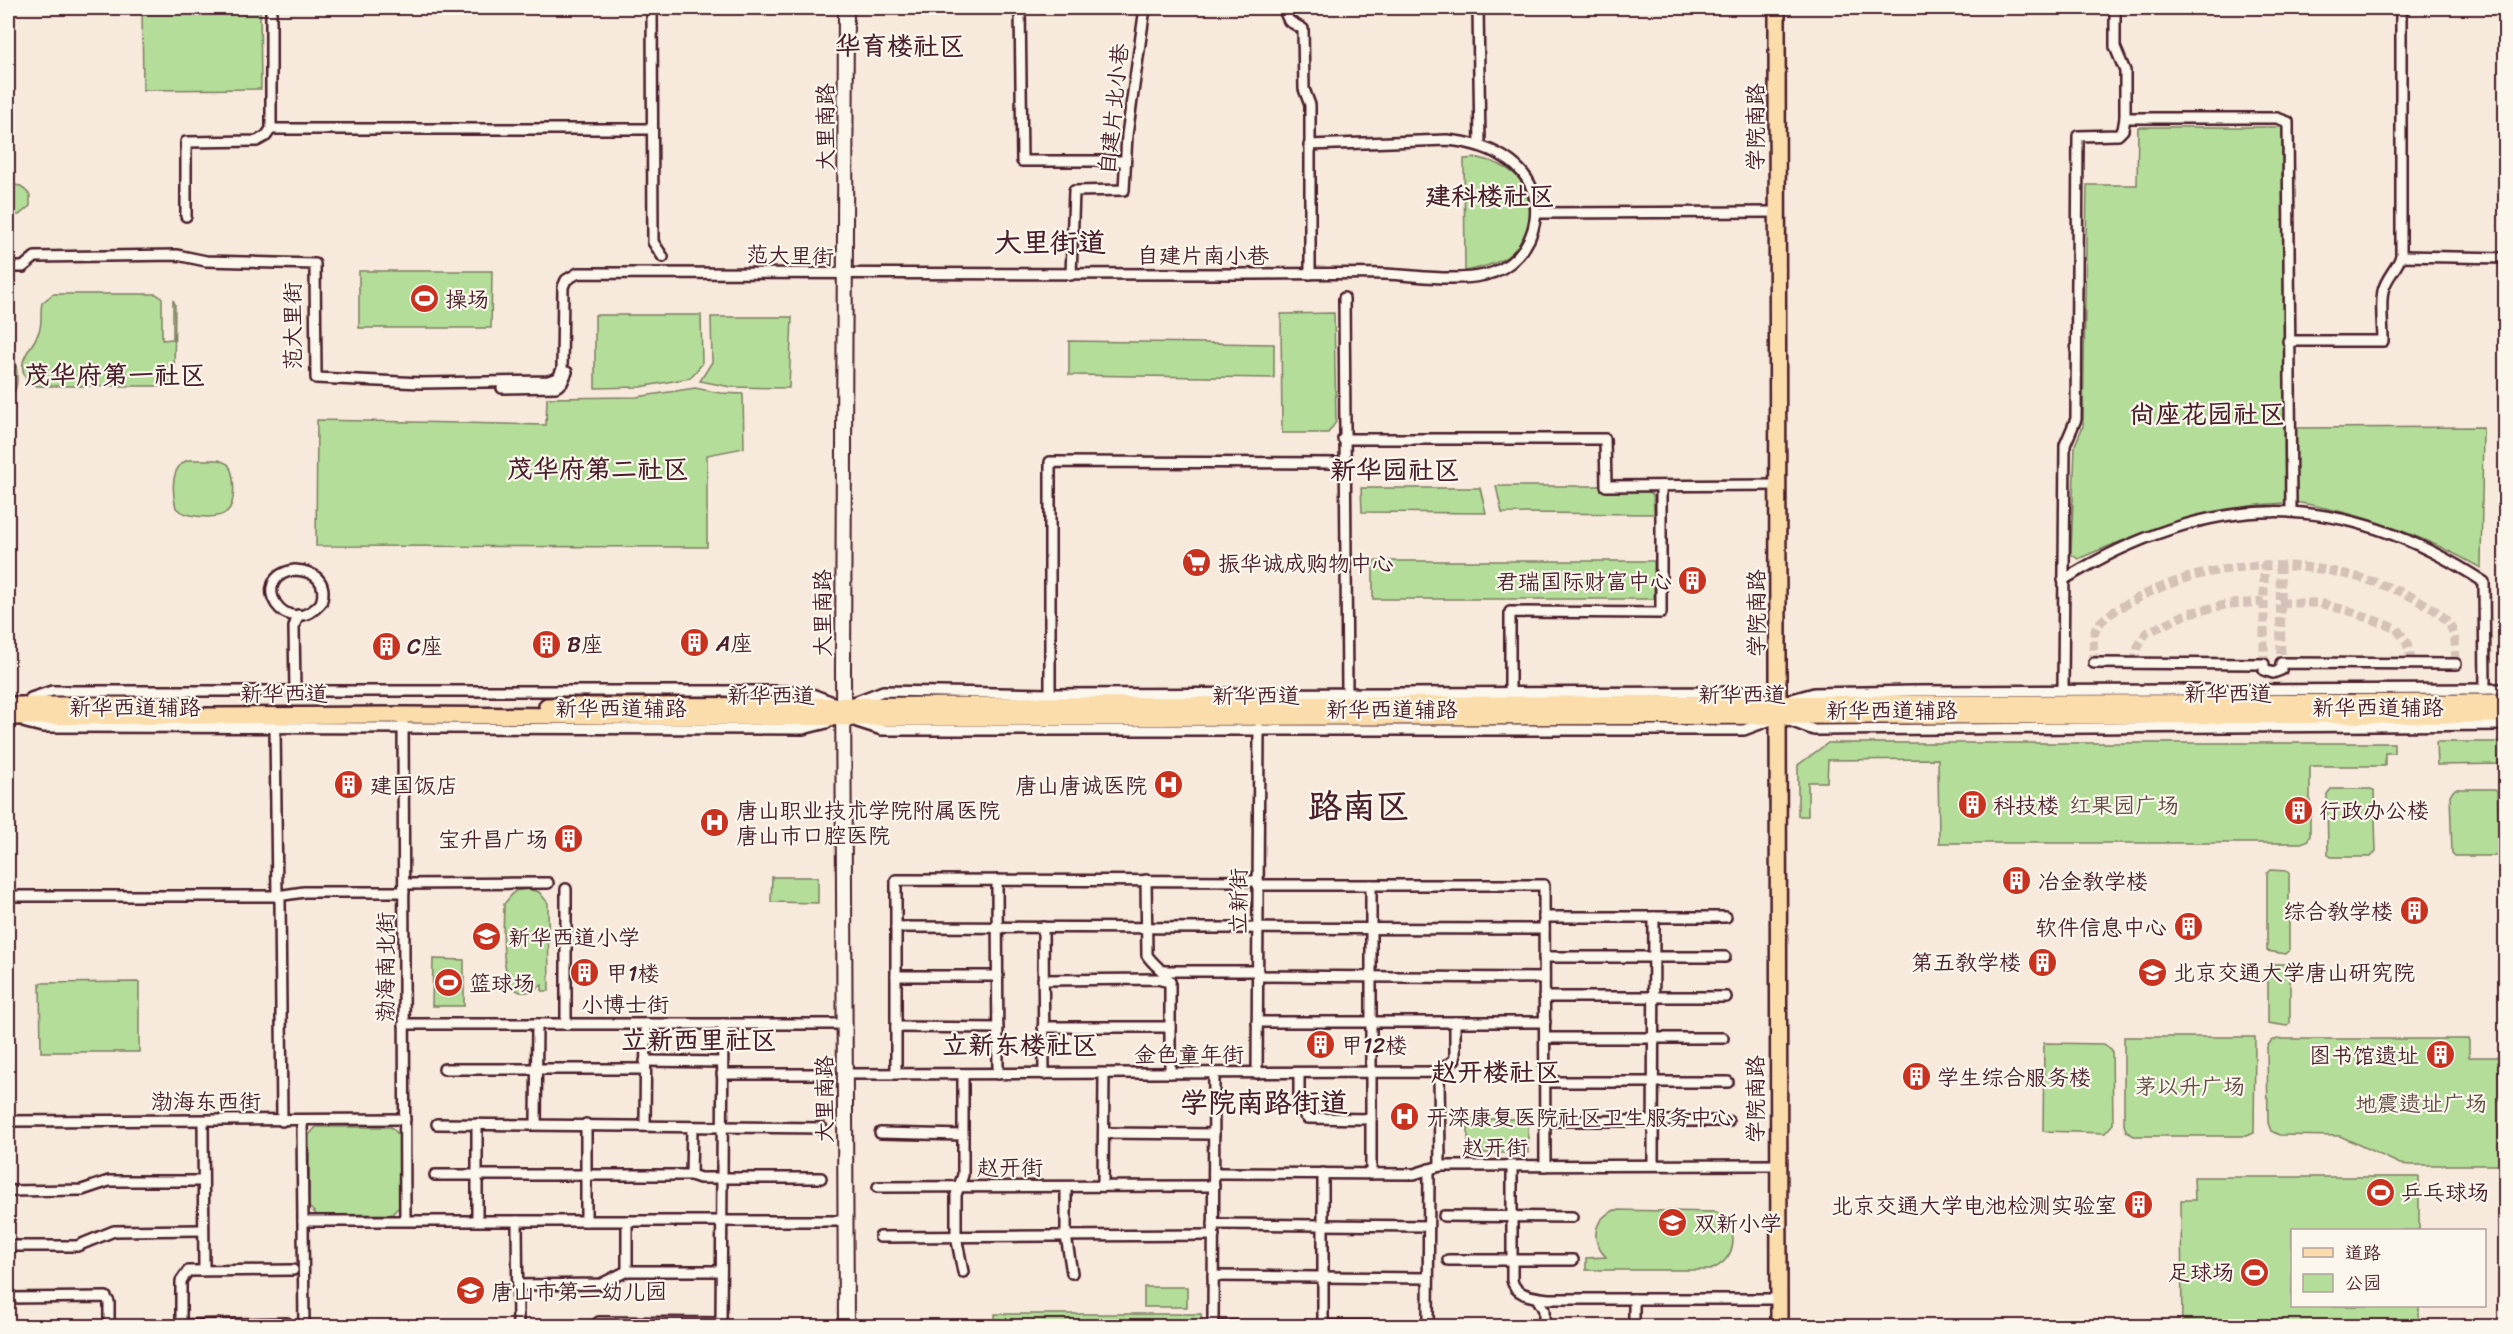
<svg xmlns="http://www.w3.org/2000/svg" width="2513" height="1334" viewBox="0 0 2513 1334" font-family="Sriracha,'LXGW WenKai TC',sans-serif">
<style>
.green{fill:#b3dd99;stroke:#7e7e62;stroke-width:1.5}
.lines{fill:none;stroke-linecap:round;stroke-linejoin:round}
.street-tunnel{stroke:#d4c1b8;stroke-width:9;stroke-dasharray:9 4.5;stroke-linecap:butt}
.street-casing{stroke:#4a1f2b;stroke-width:14}
.secondary-casing{stroke:#4a1f2b;stroke-width:18}
.primary-casing{stroke:#4a1f2b;stroke-width:20}
.street{stroke:#fbf7ec;stroke-width:9}
.secondary{stroke:#fbf7ec;stroke-width:14}
.primary{stroke:#fbddab;stroke-width:15}
.labels{text-anchor:middle;stroke-width:4.5;stroke-linejoin:round;paint-order:stroke}
.street-label{font-size:22px;fill:#4a1f2b;stroke:#fbf7ec}
.poi-label{font-size:22px;fill:#4a1f2b;stroke:#fbf7ec;text-anchor:start}
.park-label{font-size:22px;fill:#644e46;stroke:#fbf7ec}
.quarter-label{font-size:26px;font-weight:bold;fill:#4a1f2b;stroke:#fbf7ec}
.district-label{font-size:28px;font-weight:bold;fill:#4a1f2b;stroke:#fbf7ec}
.town-label{font-size:34px;font-weight:bold;fill:#4a1f2b;stroke:#fbf7ec}
</style>
<rect width="100%" height="100%" fill="#f7e9db"/>
<filter id="ink" filterUnits="userSpaceOnUse"><feTurbulence type="fractalNoise" baseFrequency=".0167" numOctaves="2"/><feDisplacementMap in="SourceGraphic" scale="12" xChannelSelector="R" yChannelSelector="G"/><feConvolveMatrix kernelMatrix="1 2 1 2 8 2 1 2 1" color-interpolation-filters="sRGB"/></filter>
<g filter="url(#ink)">
<g class="green">
<polygon points="142,8 260,8 261,89 143,90"/>
<path d="M2138,127h144l3,376c-74,3 -140,27 -207,56l-7,-5 4,-109 8,-19 4,-241h50z"/>
<path d="M1479,158c13,3 24,7 34,15 26,20 21,64 -4,82 -11,9 -30,13 -44,16l-1,-112z"/>
<polygon points="8,184 21,186 30,195 30,206 19,215 8,216"/>
<polygon points="359,271 492,271 491,328 359,328"/>
<path d="M53,294h103l6,4v42l11,-1v-39l2,4 -1,76 -12,6h-125l-9,-4c-16,-23 8,-35 12,-54 2,-8 0,-17 2,-25z"/>
<polygon points="1334,313 1336,422 1328,433 1282,433 1281,314"/>
<polygon points="595,315 701,315 702,364 690,378 640,387 595,388"/>
<polygon points="711,317 792,317 789,388 731,387 700,381 712,362"/>
<polygon points="1069,341 1274,344 1274,378 1069,375"/>
<path d="M8,355l8,8c1,13 4,27 -8,34z"/>
<polygon points="695,388 720,393 743,394 744,448 707,455 707,547 316,546 317,420 546,425 547,398 637,397"/>
<path d="M2483,427l-2,141c-58,-33 -120,-55 -186,-66v-74z"/>
<path d="M189,460h30l9,4c7,10 9,42 -3,49 -10,7 -41,4 -49,-5 -4,-16 -6,-43 13,-48z"/>
<polygon points="1496,486 1644,486 1653,495 1654,514 1502,513"/>
<polygon points="1361,488 1480,488 1486,513 1362,512"/>
<rect x="1373" y="561" width="281" height="38"/>
<polygon points="2436,742 2505,742 2505,764 2437,765"/>
<polygon points="1828,743 2394,743 2394,753 2385,753 2385,766 2310,766 2310,836 2307,841 2301,843 1939,843 1938,759 1828,760 1827,782 1808,782 1808,816 1798,816 1798,765"/>
<polygon points="2331,789 2371,789 2374,791 2376,851 2371,857 2331,857 2328,854 2327,794"/>
<polygon points="2455,789 2495,789 2497,791 2500,850 2495,856 2455,856 2452,853 2450,795"/>
<polygon points="2270,870 2286,871 2289,873 2289,951 2286,954 2267,951 2267,873"/>
<polygon points="772,877 818,877 818,903 771,902"/>
<path d="M528,889l11,3 9,11 1,88h-7v-6c-48,34 -38,-60 -38,-81l11,-13z"/>
<polygon points="433,959 464,960 464,1006 432,1006"/>
<polygon points="2271,964 2287,964 2290,967 2290,1023 2287,1026 2268,1023 2268,967"/>
<polygon points="139,982 139,1052 41,1052 40,983"/>
<polygon points="2124,1037 2255,1037 2254,1133 2246,1136 2134,1136 2127,1132 2124,1125"/>
<polygon points="2278,1039 2469,1039 2469,1057 2505,1057 2505,1165 2410,1165 2400,1164 2340,1136 2279,1135 2271,1131 2268,1123 2267,1047 2271,1041"/>
<polygon points="2044,1043 2104,1044 2112,1050 2113,1124 2105,1133 2043,1131"/>
<rect x="1468" y="1119" width="60" height="34"/>
<polygon points="316,1127 391,1127 399,1135 400,1206 392,1214 317,1215 309,1207 309,1135"/>
<polygon points="2194,1177 2419,1177 2419,1230 2292,1230 2292,1306 2419,1306 2419,1326 2182,1326 2181,1200 2195,1200"/>
<path d="M1615,1210l101,2c25,15 22,48 -6,58h-124v-12l20,-1c-16,-16 -13,-38 9,-47z"/>
<rect x="1144" y="1287" width="43" height="20"/>
<rect x="995" y="1314" width="206" height="12"/>
</g>
<g class="lines">
<g class="street-tunnel">
<polyline points="2280,564 2281,663"/>
<polyline points="2280,603 2319,603 2353,612 2397,629 2407,643 2412,664"/>
<path d="M2094,663c0,-9 -2,-23 1,-32 5,-14 27,-24 39,-31 81,-44 178,-44 262,-10 17,7 42,18 53,34 8,11 6,27 7,40"/>
<polyline points="2135,663 2138,647 2146,633 2189,613 2229,604 2264,602"/>
<polyline points="2264,664 2264,564"/>
</g>
<defs>
<g id="street">
<polyline points="652,8 653,242 663,257"/>
<polyline points="1020,8 1022,161 1125,161"/>
<polyline points="1283,8 1289,21 1303,29 1304,89 1310,105 1310,274"/>
<polyline points="1478,8 1480,146"/>
<polyline points="2115,8 2115,47 2125,71 2125,118 2277,118 2288,122 2291,510"/>
<polyline points="271,129 652,129"/>
<polyline points="1536,213 1779,212"/>
<polyline points="186,216 186,142 257,141 266,136 271,129 271,8"/>
<polyline points="2401,256 2506,258"/>
<path d="M8,267h15l12,-10 142,-2 29,6 109,3 1,114 105,5 127,-2 10,-3 4,-9 1,-82 3,-7 12,-7c220,0 440,2 659,1 49,0 98,-1 147,0 32,1 69,8 101,1 26,-6 46,-28 50,-55 7,-53 -43,-76 -88,-80l-138,5"/>
<polyline points="1071,275 1074,191 1124,190 1127,135 1145,8"/>
<polyline points="1344,298 1347,691"/>
<path d="M2288,341h95c0,-16 -3,-35 0,-50 3,-14 14,-22 18,-35v-248"/>
<polyline points="502,388 556,387 562,383 567,372"/>
<polyline points="1343,439 1605,439 1606,486 1779,485"/>
<path d="M295,570c20,1 33,12 26,33 -35,40 -76,-26 -26,-33z"/>
<path d="M2063,580c146,-90 277,-93 421,2l1,107"/>
<polyline points="2094,663 2264,664 2264,670 2273,673 2281,670 2281,663 2456,664"/>
<polyline points="295,690 294,627 298,615"/>
<polyline points="2063,690 2065,445 2076,419 2078,136 2118,135 2123,130 2125,118"/>
<polyline points="1050,694 1050,462 1343,463"/>
<polyline points="31,698 52,691 804,691 833,702"/>
<polyline points="1510,698 1510,612 1661,613 1661,486"/>
<polyline points="1792,699 1814,693 1913,691 2506,689"/>
<polyline points="854,702 883,691 1050,694 1745,692 1767,700"/>
<polyline points="1787,720 1814,730 2506,725"/>
<polyline points="403,721 405,1220"/>
<polyline points="857,722 882,730 1744,730 1771,720"/>
<polyline points="26,723 42,727 803,729 827,723"/>
<polyline points="275,727 277,896 280,900 282,1121"/>
<polyline points="997,880 998,1074"/>
<path d="M1146,880l1,75c7,11 17,15 23,27v91"/>
<polyline points="404,884 548,883"/>
<polyline points="1258,885 1544,885 1545,1166"/>
<polyline points="1371,885 1371,1174"/>
<polyline points="8,896 277,896 304,892 404,892"/>
<polyline points="1544,917 1654,917 1653,1165"/>
<polyline points="1654,917 1726,917"/>
<polyline points="896,927 1544,929"/>
<polyline points="1043,927 1044,1074"/>
<polyline points="1544,957 1725,957"/>
<polyline points="1164,971 1258,971"/>
<polyline points="896,976 998,976"/>
<polyline points="1258,976 1544,978"/>
<polyline points="1043,980 1157,979 1170,982"/>
<polyline points="1544,997 1726,997"/>
<polyline points="1257,1022 1545,1022"/>
<polyline points="404,1024 845,1024"/>
<polyline points="566,1024 566,889"/>
<polyline points="896,1027 998,1028"/>
<polyline points="1043,1027 1170,1027"/>
<polyline points="1545,1038 1723,1038"/>
<polyline points="645,1061 722,1062"/>
<polyline points="444,1069 645,1069"/>
<polyline points="1439,1072 1455,1059 1455,1022"/>
<polyline points="1257,1073 1259,728"/>
<polyline points="1299,1073 1299,1108 1307,1118 1371,1119"/>
<polyline points="722,1074 824,1074"/>
<polyline points="845,1074 1439,1072 1440,1166"/>
<polyline points="896,1074 896,880 1258,881"/>
<polyline points="963,1074 963,1175 956,1195 956,1236 963,1272"/>
<polyline points="1545,1082 1728,1082"/>
<polyline points="8,1121 405,1119"/>
<polyline points="203,1121 204,1270"/>
<polyline points="302,1121 304,1326"/>
<polyline points="1545,1121 1728,1121"/>
<polyline points="437,1124 822,1128"/>
<polyline points="536,1124 537,1024"/>
<polyline points="645,1124 646,1024"/>
<polyline points="880,1133 963,1135"/>
<polyline points="1104,1133 1214,1134"/>
<path d="M1512,1166v114c3,16 22,17 36,19h230"/>
<polyline points="1214,1173 1414,1174 1440,1166 1778,1165"/>
<polyline points="1323,1173 1323,1326"/>
<polyline points="435,1175 691,1175 692,1128"/>
<polyline points="691,1175 700,1178 821,1178"/>
<polyline points="1103,1186 1104,1074"/>
<polyline points="878,1187 1214,1186"/>
<polyline points="1066,1187 1066,1236 1072,1273"/>
<polyline points="8,1191 82,1190 109,1181 203,1181"/>
<polyline points="1444,1216 1572,1217"/>
<polyline points="477,1220 477,1124"/>
<polyline points="303,1221 845,1221"/>
<polyline points="517,1221 518,1326"/>
<polyline points="586,1221 586,1124"/>
<polyline points="627,1221 627,1271"/>
<polyline points="1213,1224 1428,1226"/>
<polyline points="880,1237 1214,1235"/>
<polyline points="8,1246 77,1246 114,1231 203,1230"/>
<polyline points="1448,1260 1573,1260"/>
<polyline points="1213,1276 1428,1278"/>
<polyline points="518,1285 601,1284 627,1271 721,1271"/>
<polyline points="8,1298 106,1297 109,1302 109,1326"/>
<polyline points="1537,1298 1544,1310 1544,1326"/>
<polyline points="181,1325 287,1323"/>
<polyline points="181,1326 181,1281 188,1271 293,1270"/>
<polyline points="595,1326 599,1322 721,1323"/>
<polyline points="721,1326 723,1024"/>
<polyline points="1213,1326 1214,1073"/>
<polyline points="1213,1326 1428,1326"/>
<polyline points="1428,1326 1429,1169"/>
<polyline points="1634,1326 1634,1299"/>
</g>
<polyline id="secondary" points="846,1326 843,670 846,8"/>
<g id="primary">
<polyline points="1777,8 1779,1326"/>
<polyline points="8,705 187,705"/>
<polyline points="547,706 2506,702"/>
<polyline points="8,717 403,715 883,718 2506,715"/>
</g>
</defs>
<use href="#street" class="street-casing"/>
<use href="#secondary" class="secondary-casing"/>
<use href="#primary" class="primary-casing"/>
<use href="#street" class="street"/>
<use href="#secondary" class="secondary"/>
<use href="#primary" class="primary"/>
</g>
</g>
<defs>
<symbol id="stadium-disc" viewBox="-11 -11 22 22"><circle r="9.5" fill="#c8321e" stroke="#fbf7ec"/><path d="M0-5a6.5 5 0 1 0 0 10a6.5 5 0 1 0 0-10ZM-3.5-1.8h7v3.6h-7Z" fill="#fff"/></symbol>
<symbol id="supermarket-disc" viewBox="-11 -11 22 22"><circle r="9.5" fill="#c8321e" stroke="#fbf7ec"/><path d="M-6-5.5h2.5l.6 2H6L4.5 2H-2.5L-4.4-4H-6ZM-1.5 3.2a1.3 1.3 0 1 0 .1 0ZM3 3.2a1.3 1.3 0 1 0 .1 0Z" fill="#fff"/></symbol>
<symbol id="building-disc" viewBox="-11 -11 22 22"><circle r="9.5" fill="#c8321e" stroke="#fbf7ec"/><path d="M-4-6H4V6H1V3H-1V6H-4ZM-2.5-4.3h1.7v1.8h-1.7ZM.8-4.3h1.7v1.8H.8ZM-2.5-1h1.7V.8h-1.7ZM.8-1h1.7V.8H.8Z" fill="#fff"/></symbol>
<symbol id="hospital-disc" viewBox="-11 -11 22 22"><circle r="9.5" fill="#c8321e" stroke="#fbf7ec"/><path d="M-5-5h3v3.5h4V-5h3V5h-3V1.5h-4V5h-3Z" fill="#fff"/></symbol>
<symbol id="school-disc" viewBox="-11 -11 22 22"><circle r="9.5" fill="#c8321e" stroke="#fbf7ec"/><path d="M0-5L7-2L0 1L-7-2ZM-4 1L0 2.5L4 1V4Q0 6-4 4Z" fill="#fff"/></symbol>
<symbol id="university-disc" viewBox="-11 -11 22 22"><circle r="9.5" fill="#c8321e" stroke="#fbf7ec"/><path d="M0-5L7-2L0 1L-7-2ZM-4 1L0 2.5L4 1V4Q0 6-4 4Z" fill="#fff"/></symbol>
</defs>
<g fill-rule="evenodd">
<use href="#stadium-disc" x="408" y="282" width="33" height="33"/>
<use href="#supermarket-disc" x="1180" y="546" width="33" height="33"/>
<use href="#building-disc" x="1676" y="564" width="33" height="33"/>
<use href="#building-disc" x="678" y="626" width="33" height="33"/>
<use href="#building-disc" x="530" y="628" width="33" height="33"/>
<use href="#building-disc" x="370" y="630" width="33" height="33"/>
<use href="#building-disc" x="332" y="768" width="33" height="33"/>
<use href="#hospital-disc" x="1152" y="768" width="33" height="33"/>
<use href="#building-disc" x="1956" y="788" width="33" height="33"/>
<use href="#building-disc" x="2282" y="794" width="33" height="33"/>
<use href="#hospital-disc" x="698" y="806" width="33" height="33"/>
<use href="#building-disc" x="552" y="822" width="33" height="33"/>
<use href="#building-disc" x="2000" y="864" width="33" height="33"/>
<use href="#building-disc" x="2398" y="894" width="33" height="33"/>
<use href="#building-disc" x="2172" y="910" width="33" height="33"/>
<use href="#school-disc" x="470" y="920" width="33" height="33"/>
<use href="#building-disc" x="2026" y="946" width="33" height="33"/>
<use href="#university-disc" x="2136" y="956" width="33" height="33"/>
<use href="#building-disc" x="568" y="956" width="33" height="33"/>
<use href="#stadium-disc" x="432" y="966" width="33" height="33"/>
<use href="#building-disc" x="1304" y="1028" width="33" height="33"/>
<use href="#building-disc" x="2424" y="1038" width="33" height="33"/>
<use href="#building-disc" x="1900" y="1060" width="33" height="33"/>
<use href="#hospital-disc" x="1388" y="1100" width="33" height="33"/>
<use href="#stadium-disc" x="2364" y="1176" width="33" height="33"/>
<use href="#building-disc" x="2122" y="1188" width="33" height="33"/>
<use href="#school-disc" x="1656" y="1206" width="33" height="33"/>
<use href="#stadium-disc" x="2238" y="1256" width="33" height="33"/>
<use href="#school-disc" x="454" y="1274" width="33" height="33"/>
</g>
<g class="labels">
<g class="street-label">
<text transform="translate(1113 109) rotate(-84)" y="8">自建片北小巷</text>
<text transform="translate(825 127) rotate(-90)" y="8">大里南路</text>
<text transform="translate(1755 127) rotate(-90)" y="8">学院南路</text>
<text transform="translate(790 255) rotate(2)" y="8">范大里街</text>
<text x="1203" y="263">自建片南小巷</text>
<text transform="translate(292 326) rotate(-90)" y="8">范大里街</text>
<text transform="translate(822 613) rotate(-90)" y="8">大里南路</text>
<text transform="translate(1756 613) rotate(-90)" y="8">学院南路</text>
<text x="284" y="701">新华西道</text>
<text x="2228" y="701">新华西道</text>
<text x="1742" y="702">新华西道</text>
<text x="771" y="703">新华西道</text>
<text x="1256" y="703">新华西道</text>
<text x="135" y="715">新华西道辅路</text>
<text x="2378" y="715">新华西道辅路</text>
<text x="621" y="716">新华西道辅路</text>
<text x="1392" y="717">新华西道辅路</text>
<text x="1892" y="718">新华西道辅路</text>
<text transform="translate(1238 901) rotate(-90)" y="8">立新街</text>
<text transform="translate(385 967) rotate(-90)" y="8">渤海南北街</text>
<text x="625" y="1012">小博士街</text>
<text x="1189" y="1062">金色童年街</text>
<text transform="translate(824 1099) rotate(-90)" y="8">大里南路</text>
<text transform="translate(1755 1099) rotate(-90)" y="8">学院南路</text>
<text x="206" y="1109">渤海东西街</text>
<text x="1495" y="1155">赵开街</text>
<text x="1010" y="1175">赵开街</text>
</g>
<g class="poi-label">
<text x="445" y="307">操场</text>
<text x="1218" y="571">振华诚成购物中心</text>
<text x="1672" y="589" text-anchor="end">君瑞国际财富中心</text>
<text x="716" y="651">A座</text>
<text x="567" y="652">B座</text>
<text x="407" y="654">C座</text>
<text x="370" y="793">建国饭店</text>
<text x="1147" y="793" text-anchor="end">唐山唐诚医院</text>
<text x="1993" y="813">科技楼</text>
<text x="736" y="818">唐山职业技术学院附属医院<tspan x="736" dy="25">唐山市口腔医院</tspan></text>
<text x="2319" y="818">行政办公楼</text>
<text x="548" y="847" text-anchor="end">宝升昌广场</text>
<text x="2038" y="889">冶金教学楼</text>
<text x="2393" y="919" text-anchor="end">综合教学楼</text>
<text x="2167" y="935" text-anchor="end">软件信息中心</text>
<text x="508" y="945">新华西道小学</text>
<text x="2021" y="970" text-anchor="end">第五教学楼</text>
<text x="2173" y="980">北京交通大学唐山研究院</text>
<text x="606" y="981">甲1楼</text>
<text x="469" y="991">篮球场</text>
<text x="1341" y="1053">甲12楼</text>
<text x="2419" y="1063" text-anchor="end">图书馆遗址</text>
<text x="1937" y="1085">学生综合服务楼</text>
<text x="1426" y="1125">开滦康复医院社区卫生服务中心</text>
<text x="2401" y="1200">乒乓球场</text>
<text x="2117" y="1213" text-anchor="end">北京交通大学电池检测实验室</text>
<text x="1694" y="1231">双新小学</text>
<text x="2234" y="1280" text-anchor="end">足球场</text>
<text x="491" y="1299">唐山市第二幼儿园</text>
</g>
<g class="park-label">
<text x="2124" y="813">红果园广场</text>
<text x="2190" y="1094">茅以升广场</text>
<text x="2421" y="1111">地震遗址广场</text>
</g>
<g class="quarter-label">
<text x="900" y="55">华育楼社区</text>
<text x="1490" y="205">建科楼社区</text>
<text x="115" y="384">茂华府第一社区</text>
<text x="2207" y="423">尚座花园社区</text>
<text x="598" y="478">茂华府第二社区</text>
<text x="1395" y="479">新华园社区</text>
<text x="699" y="1049">立新西里社区</text>
<text x="1020" y="1054">立新东楼社区</text>
<text x="1496" y="1081">赵开楼社区</text>
</g>
<g class="district-label">
<text x="1050" y="252">大里街道</text>
<text x="1264" y="1112">学院南路街道</text>
</g>
<g class="town-label">
<text x="1359" y="818">路南区</text>
</g>
</g>
<rect width="2513" height="1334" fill="none" stroke="#fbf7ec" stroke-width="30"/>
<rect x="15" y="15" width="2483" height="1304" fill="none" stroke="#4a1f2b" stroke-width="2" filter="url(#ink)"/>
<rect x="2291" y="1229" width="195" height="78" fill="#fbf7ec" stroke="#b4a19f" stroke-width="1.5"/>
<rect x="2303" y="1248" width="30" height="9" fill="#fbddab" stroke="#b4a19f" stroke-width="1.5"/>
<text x="2345" y="1259" font-size="18" fill="#4a1f2b">道路</text>
<rect x="2303" y="1274" width="30" height="18" fill="#b3dd99" stroke="#b4a19f" stroke-width="1.5"/>
<text x="2345" y="1289" font-size="18" fill="#4a1f2b">公园</text>
</svg>
